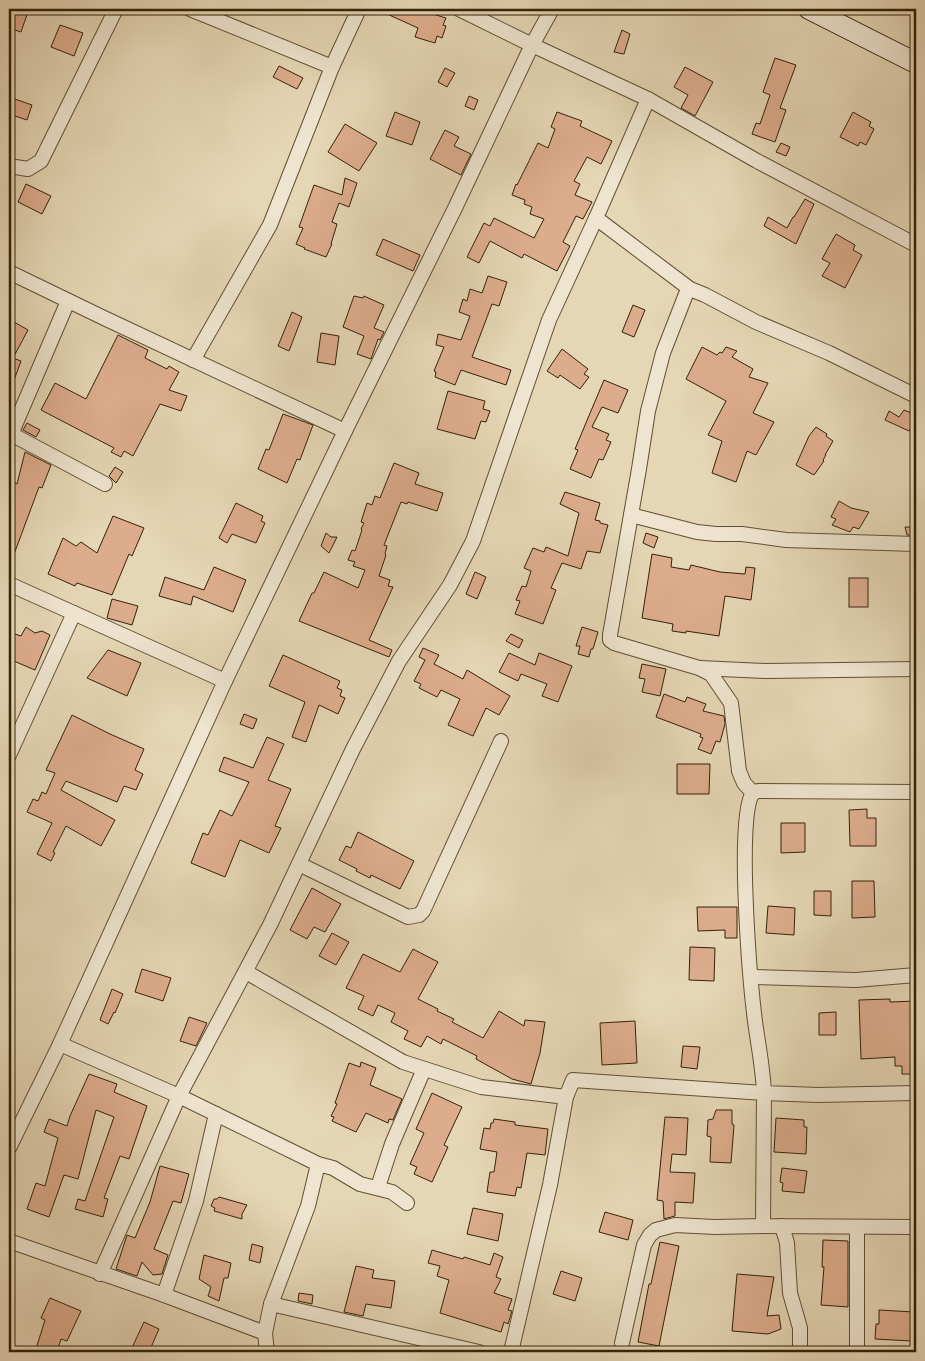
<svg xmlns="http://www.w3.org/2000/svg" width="925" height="1361" viewBox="0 0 925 1361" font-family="'IM FELL English',serif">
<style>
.building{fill:#ddac8d;stroke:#332208}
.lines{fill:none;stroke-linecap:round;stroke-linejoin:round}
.street-casing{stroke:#604f33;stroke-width:16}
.secondary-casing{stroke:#332208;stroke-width:22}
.street{stroke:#eee4cf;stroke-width:14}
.secondary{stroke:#eee4cf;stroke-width:20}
</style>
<rect width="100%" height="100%" fill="#e5d6b5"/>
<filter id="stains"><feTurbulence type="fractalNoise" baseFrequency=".004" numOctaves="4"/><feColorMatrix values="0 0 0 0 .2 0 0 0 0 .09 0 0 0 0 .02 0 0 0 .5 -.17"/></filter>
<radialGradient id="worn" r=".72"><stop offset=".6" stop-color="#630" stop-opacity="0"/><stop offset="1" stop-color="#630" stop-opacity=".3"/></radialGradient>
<g class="building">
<polygon points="9,9 29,9 21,32 9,28"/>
<polygon points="376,9 417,9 446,18 443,25 446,26 442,38 437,36 435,43 415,37 418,28"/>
<polygon points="60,25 83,33 74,56 51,47"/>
<polygon points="622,30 630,34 624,54 614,52"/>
<polygon points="775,58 796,65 780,108 786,110 775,142 752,134 756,123 760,124 770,95 763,92"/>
<polygon points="279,66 303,78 297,89 273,77"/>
<polygon points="685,67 713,82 695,116 681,108 688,95 674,87"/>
<polygon points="445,68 455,73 447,87 438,82"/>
<polygon points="469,96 478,100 474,110 465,106"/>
<polygon points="9,97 32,105 27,120 9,114"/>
<polygon points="395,112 420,122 412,145 386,136"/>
<polygon points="557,112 582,121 580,126 612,141 601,164 587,157 574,181 580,184 575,195 592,202 583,219 576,216 563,242 570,246 557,271 524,254 522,258 490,241 479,263 467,257 484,223 490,226 494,218 534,238 544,219 530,214 532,207 524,204 525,200 512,195 516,184 517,185 538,143 548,148 555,129 551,127"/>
<polygon points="853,112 871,122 869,126 874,129 866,145 860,142 858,146 840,137"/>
<polygon points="345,124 377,143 359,171 328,152"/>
<polygon points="445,130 459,137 454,146 471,154 461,175 430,159"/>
<polygon points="781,143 790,147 786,156 776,152"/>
<polygon points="345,178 357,183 349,207 339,203 332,222 337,224 331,244 332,244 326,257 304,249 305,248 296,244 303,228 299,227 314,185 342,195"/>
<polygon points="26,184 51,196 42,214 18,202"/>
<polygon points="805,199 814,204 796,244 764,226 768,217 787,228 793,217 794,217"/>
<polygon points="836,234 855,245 853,250 862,255 845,288 822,276 830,263 822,259"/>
<polygon points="383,239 420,255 413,271 376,255"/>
<polygon points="488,276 507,282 499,306 492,304 472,357 511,370 506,385 461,370 455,385 435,377 436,372 434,371 444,347 436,345 438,334 461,340 470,316 459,312 463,299 467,301 470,289 482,293"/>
<polygon points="354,296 363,298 364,296 384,305 374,328 384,332 380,340 378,339 371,359 357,354 364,336 343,327"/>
<polygon points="633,305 645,310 634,337 622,332"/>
<polygon points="292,312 302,317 289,351 278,346"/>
<polygon points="9,319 28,330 13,358 21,361 10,391"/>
<polygon points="321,333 339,336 335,365 317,362"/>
<polygon points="118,335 148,350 145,358 167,369 169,366 179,372 169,390 187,396 181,411 160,404 133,456 124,451 121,457 111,452 114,448 41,410 55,383 86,399"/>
<polygon points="702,347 717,355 720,352 722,353 726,347 737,351 732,357 753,369 749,377 768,383 753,413 774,422 756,455 747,451 736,482 712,473 722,441 708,435 726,401 686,379"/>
<polygon points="562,349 588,369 584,374 589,377 580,389 560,375 558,378 547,371"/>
<polygon points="604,380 628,390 618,413 602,407 592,427 609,434 606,440 611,442 603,460 599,459 591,478 570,469 578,450 575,449"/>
<polygon points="448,391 485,401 483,409 490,411 486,422 481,421 475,439 437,429"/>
<polygon points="904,410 916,415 916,418 909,431 885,420 889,411 899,417"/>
<polygon points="283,414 313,425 300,460 297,459 287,483 258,469 266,449 269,450"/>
<polygon points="27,423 40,430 36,437 23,430"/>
<polygon points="816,427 827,434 826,436 833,441 825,455 826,455 823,460 824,461 814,475 796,465 809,436"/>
<polygon points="25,452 51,465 42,488 39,487 10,565 9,565 9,498 15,483 17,484"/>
<polygon points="394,463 419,473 415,484 443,493 437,511 408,502 407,504 401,502 384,545 387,546 385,554 386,555 379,576 390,580 388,586 393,587 369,640 392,650 389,657 299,621 312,593 314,593 324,572 358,588 365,570 353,566 355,562 348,560 352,550 355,551 362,530 361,529 364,523 361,522 367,503 372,505 375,496 380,498"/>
<polygon points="115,467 123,472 116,483 109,476"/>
<polygon points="565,492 600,503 595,520 600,521 600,523 608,525 600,553 587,551 581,569 562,563 551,588 556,590 543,624 515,614 520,601 516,600 522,586 526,587 531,571 524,568 533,548 544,552 546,547 568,556 579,513 560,504"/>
<polygon points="839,501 851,508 869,512 859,529 853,527 850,532 832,525 836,519 831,517"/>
<polygon points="236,503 263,516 261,521 265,523 256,543 232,534 227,543 219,538"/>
<polygon points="113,516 144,528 132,556 129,554 112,595 77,583 75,586 48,574 63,538 76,546 81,542 97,553"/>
<polygon points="905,527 916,527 916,535 907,535"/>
<polygon points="326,533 331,537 337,537 329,553 321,546"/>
<polygon points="646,533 658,537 654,548 643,543"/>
<polygon points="652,554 672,558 671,567 689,570 691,565 720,572 745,574 746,567 755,568 751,600 725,596 719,636 686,631 686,633 672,631 673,624 642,618"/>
<polygon points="214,567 246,580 233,612 193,596 191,605 159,596 165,577 204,590"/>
<polygon points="475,572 486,577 477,599 466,594"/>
<rect x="849" y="578" width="19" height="29"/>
<polygon points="112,599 138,606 132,625 107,618"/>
<polygon points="26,627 35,633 42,631 50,635 35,670 9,659 9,632 21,636"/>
<polygon points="582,627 598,632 593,649 591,649 589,657 578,654 580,646 576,646"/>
<polygon points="511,634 523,640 519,648 506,641"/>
<polygon points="423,648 439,655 434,664 463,679 467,670 510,696 499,715 486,708 473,736 448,725 460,699 441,690 437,697 419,688 421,684 414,681 425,660 419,657"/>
<polygon points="108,650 141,663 127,696 87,678"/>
<polygon points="509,653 535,665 539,653 572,666 558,702 542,696 547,684 521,674 518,681 499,672"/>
<polygon points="283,655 340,681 337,688 342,690 340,696 345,698 338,714 319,705 306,742 292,737 305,702 269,686"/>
<polygon points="642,664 666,669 660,696 642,692 645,679 639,678"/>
<polygon points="664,694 685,702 687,697 706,704 703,711 724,716 725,724 720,742 716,741 711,754 698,749 703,738 700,737 701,734 656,717"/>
<polygon points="244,714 257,719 253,729 240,724"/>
<polygon points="72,715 110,734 144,749 135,770 143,774 136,790 124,786 117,802 66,781 61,790 115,820 101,846 66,826 53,852 55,853 51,861 37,854 52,823 27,812 33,799 38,801 42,792 46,794 55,773 46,770"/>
<polygon points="267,737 284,744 268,780 291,789 275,826 281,828 269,853 240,840 225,877 191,863 203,833 208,835 220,810 232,816 249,782 219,771 224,757 253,768"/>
<polygon points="677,764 710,764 709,794 677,794"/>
<polygon points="867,809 867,818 876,818 876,846 850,846 849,810"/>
<polygon points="781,823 805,823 805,852 781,853"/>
<polygon points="358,832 414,861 400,889 371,875 370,878 356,871 357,869 339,860 346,846 351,848"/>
<polygon points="852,881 874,881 875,917 852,918"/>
<polygon points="312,888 341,904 325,932 314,927 307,939 290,930"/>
<polygon points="814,891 831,891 831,916 814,915"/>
<polygon points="768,906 795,908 794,935 766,933"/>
<polygon points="697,907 737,907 737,938 725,938 725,930 698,931"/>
<polygon points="332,933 349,942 336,965 319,956"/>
<polygon points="690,947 715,948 714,981 689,980"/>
<polygon points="413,949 438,962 418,999 438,1009 437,1011 454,1019 452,1022 483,1038 499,1011 524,1026 525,1020 545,1022 540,1053 531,1084 512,1079 476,1059 477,1056 443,1039 441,1044 427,1036 421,1047 404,1039 408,1031 391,1022 395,1013 378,1005 373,1016 358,1009 364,996 346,988 363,954 400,972"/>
<polygon points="142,969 171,978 163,1001 135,992"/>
<polygon points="112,989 123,994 115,1013 114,1012 108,1024 100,1020"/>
<polygon points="890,999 890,1002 916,1001 916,1074 902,1074 902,1066 895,1066 895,1057 861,1059 859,1000"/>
<polygon points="836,1012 836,1035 819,1035 819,1013"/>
<polygon points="189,1017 207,1023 196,1046 180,1041"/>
<polygon points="635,1021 637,1063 602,1065 600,1023"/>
<polygon points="683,1046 700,1047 697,1069 681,1067"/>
<polygon points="361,1062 376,1068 370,1085 402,1099 393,1120 389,1119 388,1123 366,1113 356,1132 332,1121 334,1117 331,1116 337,1104 335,1103 349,1063 360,1067"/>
<polygon points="89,1074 117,1084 114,1092 147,1106 129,1159 120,1156 104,1198 108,1199 103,1217 75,1209 78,1199 85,1201 114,1117 96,1110 78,1179 64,1175 49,1217 27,1209 36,1183 45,1186 58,1138 44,1132 49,1119 67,1126 70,1116"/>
<polygon points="432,1093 462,1107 444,1145 448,1147 432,1182 414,1174 417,1167 410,1164 424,1133 416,1129"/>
<polygon points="716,1110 732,1110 732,1124 734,1125 731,1163 710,1162 711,1137 707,1136 708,1120 713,1119"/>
<polygon points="665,1117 688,1118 686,1155 672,1154 670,1172 695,1173 693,1203 675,1202 675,1216 664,1219 663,1201 657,1200"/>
<polygon points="776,1118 804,1120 804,1127 807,1127 806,1154 774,1152"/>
<polygon points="494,1119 515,1122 515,1125 548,1129 545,1155 527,1153 521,1188 517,1187 515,1196 487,1192 490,1172 494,1172 497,1152 480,1149 484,1128 490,1129 491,1123 493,1123"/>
<polygon points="160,1166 189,1174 181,1203 173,1201 154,1249 168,1255 162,1274 153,1275 142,1262 137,1276 116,1269 127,1235 135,1238 150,1202"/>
<polygon points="782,1168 807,1171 804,1193 782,1191 783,1183 780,1182"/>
<polygon points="219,1197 247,1205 242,1214 242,1219 214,1211 215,1208 211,1206 214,1199 217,1199"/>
<polygon points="473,1208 503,1214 498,1241 467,1234"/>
<polygon points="605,1212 633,1220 628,1240 599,1232"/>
<polygon points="823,1240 848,1241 848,1307 821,1305 824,1267 822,1267"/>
<polygon points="660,1242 679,1246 659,1346 638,1342 649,1284 651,1284"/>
<polygon points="252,1244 263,1247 260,1263 249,1260"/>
<polygon points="432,1250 463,1259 464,1257 490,1265 494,1253 503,1257 496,1277 501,1279 494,1293 512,1299 508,1310 512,1311 508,1324 504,1322 501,1332 440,1313 449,1280 437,1276 440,1266 428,1263"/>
<polygon points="204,1255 231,1263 228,1278 224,1278 219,1301 208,1296 211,1287 199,1279"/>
<polygon points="356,1266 374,1270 372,1278 395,1281 391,1308 366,1304 363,1316 344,1312"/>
<polygon points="561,1271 582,1278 575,1301 553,1294"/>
<polygon points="737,1274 774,1277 767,1316 779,1315 781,1329 768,1334 732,1331"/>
<polygon points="299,1293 313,1295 312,1304 298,1301"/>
<polygon points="50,1298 81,1311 67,1341 61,1339 57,1352 35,1352 45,1320 41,1318"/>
<polygon points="879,1310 914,1312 912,1341 875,1339 876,1324 879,1324"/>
<polygon points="144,1322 159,1329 149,1352 130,1352"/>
</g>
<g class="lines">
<defs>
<g id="street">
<polyline points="190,9 332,67"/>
<polyline points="459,9 532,45 648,99 757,161 916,245"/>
<polyline points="648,99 596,218 690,289 705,295 756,322 829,353 916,396"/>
<polyline points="9,166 28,169 41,161 116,9"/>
<polyline points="9,272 104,318 345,431"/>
<polyline points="690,289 686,294 663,353 648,411 639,469 610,635 610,640 614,643 699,668 711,674 731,703 739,771 744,783 753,793"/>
<polyline points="193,360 270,225 332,67 359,9"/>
<polyline points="11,434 105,484"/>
<polyline points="9,439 68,301"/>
<polyline points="631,515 697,532 716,534 742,534 786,540 916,544"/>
<polyline points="9,584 225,681"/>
<polyline points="700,668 766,671 916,669"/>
<polyline points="9,755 74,613"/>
<path d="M916,792l-158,-1 -5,2c-17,21 -3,186 1,220 3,27 9,53 10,80l54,2 98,-2"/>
<polyline points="299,864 408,917 419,915 423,911 501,741"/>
<polyline points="246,972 403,1062 481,1087 566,1097"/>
<polyline points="751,977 856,980 916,975"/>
<polyline points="60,1044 179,1096 318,1164 333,1168 360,1184 392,1192 407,1203"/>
<polyline points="9,1148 60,1044 225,681 345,431 456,206 532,45 552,9"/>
<polyline points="378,1187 392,1144 424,1069"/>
<polyline points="782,1226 787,1243 790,1293 800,1328 800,1352"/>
<polyline points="857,1227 857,1352"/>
<polyline points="9,1241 164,1295 265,1333"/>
<polyline points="100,1274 179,1096 270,925 353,749 399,661 450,585 473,541 549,320 596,218"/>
<polyline points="164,1295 196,1201 216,1114"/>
<polyline points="271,1304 479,1352"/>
<polyline points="622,1343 644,1245 650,1235 656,1230 675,1225 715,1227 763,1226"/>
<polyline points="267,1352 265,1333 271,1304 308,1206 318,1164"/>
<polyline points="511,1352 550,1185 566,1097 573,1080 764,1093 763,1226 916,1227"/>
</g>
<polyline id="secondary" points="809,9 916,63"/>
</defs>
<use href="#street" class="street-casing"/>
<use href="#secondary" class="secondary-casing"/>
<use href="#street" class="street"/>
<use href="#secondary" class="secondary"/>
</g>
<rect width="925" height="1361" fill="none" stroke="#e5d6b5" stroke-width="30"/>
<rect x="10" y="10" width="905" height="1341" fill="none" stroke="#332208" stroke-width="2.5"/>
<rect x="15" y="15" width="895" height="1331" fill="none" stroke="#332208"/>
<rect width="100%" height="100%" filter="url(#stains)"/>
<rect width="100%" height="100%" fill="url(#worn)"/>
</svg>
